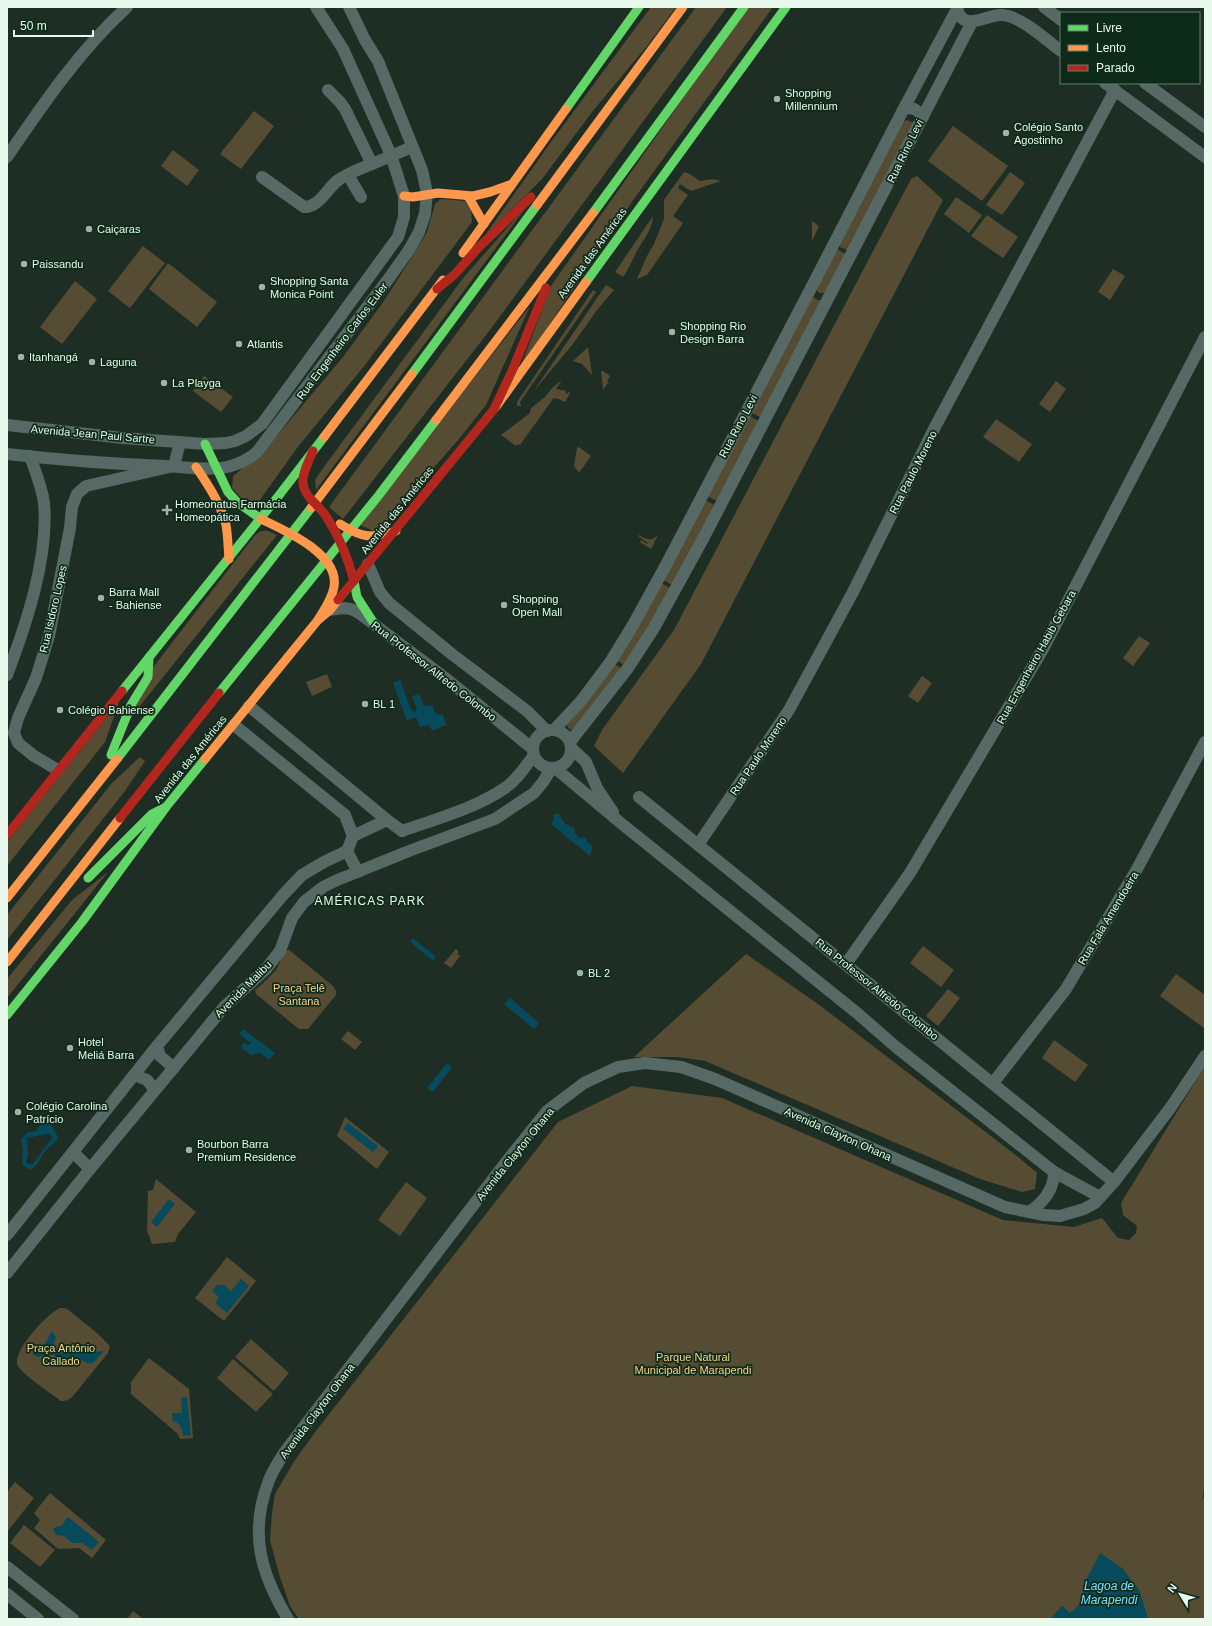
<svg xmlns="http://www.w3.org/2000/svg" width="1212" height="1626" viewBox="0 0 1212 1626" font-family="Helvetica,sans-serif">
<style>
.green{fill:#564c33}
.water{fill:#074a5c;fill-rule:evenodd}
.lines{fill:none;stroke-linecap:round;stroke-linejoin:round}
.street{stroke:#566965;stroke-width:12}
.fast{stroke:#63d668;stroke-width:9}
.slow{stroke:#ff974d;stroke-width:9}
.jam{stroke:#b3261e;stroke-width:9}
.poi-dot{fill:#a2b2a7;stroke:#0e2a19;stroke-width:1.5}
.labels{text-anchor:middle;stroke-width:3.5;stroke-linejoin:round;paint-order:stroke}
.poi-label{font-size:11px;fill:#e9f9ed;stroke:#0e2a19;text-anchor:start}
.street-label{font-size:11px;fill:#e9f9ed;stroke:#0e2a19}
.park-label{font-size:11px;fill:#f8d48a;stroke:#0e2a19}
.neighbourhood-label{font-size:12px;letter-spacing:1px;fill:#e9f9ed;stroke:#0e2a19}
.water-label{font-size:12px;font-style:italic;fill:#7fddfe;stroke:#0e2a19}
</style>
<rect width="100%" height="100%" fill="#1f2e24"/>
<g class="green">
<polygon points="651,7 676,7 647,46 592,112 542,179 483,238 551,142"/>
<polygon points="696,7 727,7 493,326 343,519 329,507"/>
<polygon points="747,7 773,7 634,199 520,368 551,286"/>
<polygon points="254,111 274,126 241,169 220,154"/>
<polygon points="907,120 913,123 848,250 840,247 839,245 903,122"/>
<polygon points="953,126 1008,166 982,201 928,161"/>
<polygon points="173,150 199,170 187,186 161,166"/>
<polygon points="684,172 690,174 700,181 712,179 721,181 691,191 680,184 678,188 688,195 673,216 683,223 647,275 637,279 647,256 654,244 664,219 664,200"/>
<polygon points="1010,172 1025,183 1002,215 986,205"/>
<polygon points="917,176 943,200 701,664 623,773 594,746 602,730 674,630 911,179"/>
<polygon points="956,197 982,215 969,233 944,214"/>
<polygon points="441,199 465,201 471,211 472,222 365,365 297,448 257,504 247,504 232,488 233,476 266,449 343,357 384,301 415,252 427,232 435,204"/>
<polygon points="530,202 316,490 315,480 318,475 464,277"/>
<polygon points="987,215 1018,237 1003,258 971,236"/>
<path d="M653,216c0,13 -10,24 -16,35 -5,9 -8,18 -14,26l-8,-5z"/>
<polygon points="812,221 819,226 812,241"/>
<polygon points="143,246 165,263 130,308 108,291"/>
<polygon points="837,249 847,255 828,293 820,293 815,289"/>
<polygon points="168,263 217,302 197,327 149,289"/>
<polygon points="1113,269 1125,276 1110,300 1098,292"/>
<polygon points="75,281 97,299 62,344 40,327"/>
<polygon points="606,285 614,290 597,310 573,344 533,392"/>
<polygon points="593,290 596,292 522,399 520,402 521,406 517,406 517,402"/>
<polygon points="811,296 818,300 824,300 762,418 750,412"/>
<polygon points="530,306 486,405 458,440 381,528 376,532 360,525"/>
<polygon points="588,347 592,375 582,364 573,361"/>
<polygon points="601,371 603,371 610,376 607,381 611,385 608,383 603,390"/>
<polygon points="204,376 233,397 221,412 193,391"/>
<polygon points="562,380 556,389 566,391 565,392 567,394 569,392 570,393 565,402 559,399 551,398 553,399 520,445 518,444 516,446 501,435 530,413 531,408 545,397 553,387"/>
<polygon points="1056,381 1066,389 1050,412 1039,404"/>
<polygon points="749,416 759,421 717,501 707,496"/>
<polygon points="996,419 1032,444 1019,462 983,437"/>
<polygon points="579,447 591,456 579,473 574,466 577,448"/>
<polygon points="705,500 716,506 674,586 663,580"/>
<polygon points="261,531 268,531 277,535 119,732 131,696 255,535"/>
<path d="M639,535c7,5 13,6 19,0l-7,14 -11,-7 1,-2 6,4 1,-1 -10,-7z"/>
<polygon points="661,583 672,589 624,665 614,659"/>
<polygon points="1139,636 1150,643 1133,666 1123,658"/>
<polygon points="612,662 622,669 575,730 569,729 566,723"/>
<polygon points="327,674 332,687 312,696 306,682"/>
<polygon points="922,676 932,683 918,703 908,696"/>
<polygon points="119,702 105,742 7,866 7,842"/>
<polygon points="140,757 145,761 125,791 7,940 7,915 112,783"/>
<polygon points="108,872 7,998 7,979 72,900"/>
<polygon points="923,946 954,970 941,987 910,963"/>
<polygon points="456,949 459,952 457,954 460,956 451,968 444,963"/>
<polygon points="286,950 289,950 333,986 336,991 336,995 308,1029 299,1029 256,994 255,990 261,985 276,970"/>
<polygon points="746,954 818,1004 1017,1156 1037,1173 1035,1189 1022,1192 980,1179 705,1061 678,1057 634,1057"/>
<polygon points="1176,974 1205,995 1204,1028 1160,996"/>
<polygon points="948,989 960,998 938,1026 926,1016"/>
<polygon points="348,1031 362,1042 355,1050 341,1039"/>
<polygon points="1054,1040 1088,1065 1075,1082 1042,1058"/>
<polygon points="1205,1066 1205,1482 1203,1497 1205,1502 1204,1619 1148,1619 1139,1590 1083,1586 1083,1602 1070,1614 1062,1606 1051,1619 299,1619 290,1606 279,1574 270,1540 272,1513 275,1494 295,1460 319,1427 558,1122 632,1086 722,1098 1003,1220 1074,1227 1102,1218 1118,1238 1129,1240 1136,1233 1137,1226 1123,1215 1121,1203"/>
<polygon points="345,1117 389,1152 377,1169 337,1136"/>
<polygon points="156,1179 196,1212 178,1234 175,1242 152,1244 147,1230 148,1191 153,1190"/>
<polygon points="406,1182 427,1198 400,1236 378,1220"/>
<polygon points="227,1257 256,1281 224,1321 195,1298"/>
<path d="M60,1308h6l31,25 13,13 -2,7 -35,43c-4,4 -6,5 -12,5 -9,-7 -38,-26 -43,-35 -7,-14 30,-53 42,-58z"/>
<polygon points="251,1339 289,1373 274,1391 235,1357"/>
<polygon points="149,1358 189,1389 193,1438 180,1439 178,1434 131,1394 131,1382"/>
<polygon points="233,1359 273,1394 256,1412 217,1378"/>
<polygon points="15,1482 34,1498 7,1532 7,1492"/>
<polygon points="50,1493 106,1540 92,1558 79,1548 58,1549 34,1528 40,1520 34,1513"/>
<polygon points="24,1525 55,1550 40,1567 10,1543"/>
<polygon points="133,1611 143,1619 127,1619"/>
</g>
<g class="water">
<polygon points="400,680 411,710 415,712 417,709 412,696 419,694 424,706 432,705 436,714 443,715 446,725 432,731 429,725 420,727 416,717 407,721 393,683"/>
<polygon points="556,814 559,814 565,824 574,828 576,835 580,838 584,837 587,839 587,842 593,846 590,856 551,824 554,820 553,815"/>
<polygon points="413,938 436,957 433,961 410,942"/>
<polygon points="510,998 539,1023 534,1029 504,1004"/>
<polygon points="243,1029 275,1053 269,1060 260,1053 251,1055 245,1050 241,1049 243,1043 249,1045 251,1043 239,1034"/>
<polygon points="447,1063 452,1067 433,1092 427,1088"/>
<path d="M48,1122h2c1,6 7,10 8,16 -3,5 -8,8 -12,12 -6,7 -8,17 -17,20l-7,-6 1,-14 -2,-11 7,-7h7l6,-9zM47,1134l4,1 1,3 -19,26h-5l-2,-2 2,-8 -1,-16z"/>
<polygon points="348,1123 378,1146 373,1152 343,1129"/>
<polygon points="169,1199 175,1204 157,1227 151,1222"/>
<polygon points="241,1279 249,1286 227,1313 215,1303 219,1297 212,1291 217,1285 225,1285 226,1287 231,1291"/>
<path d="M52,1331l4,6 -4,11c8,9 11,5 21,2l10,4 7,-4 5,2 9,-1 -11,12c-8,2 -10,-4 -18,-6l-6,2 -16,-4 -15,2 -6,-3 14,-12z"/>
<polygon points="181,1397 187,1397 191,1435 183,1436 182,1428 180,1428 180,1424 178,1424 177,1422 173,1422 172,1413 182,1413"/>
<polygon points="68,1517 99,1542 92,1550 82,1543 72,1543 64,1536 56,1535 53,1529 57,1526 61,1526"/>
<polygon points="1100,1553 1122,1568 1139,1590 1148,1619 1051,1619 1062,1606 1070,1613 1083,1602 1083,1586"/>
</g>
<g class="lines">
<g class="street">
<polyline points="1044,7 1061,20"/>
<path d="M957,9c7,24 29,5 45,6 19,1 44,25 59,36"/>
<polyline points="1105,83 1205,157"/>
<polyline points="1145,83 1205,127"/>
<polyline points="328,90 340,102 345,109 372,164 412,147"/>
<polyline points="903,110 958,7"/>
<path d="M7,157c36,-53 73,-107 120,-150"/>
<polyline points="348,175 361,197"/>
<path d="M262,177l42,30c14,1 23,-18 33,-26 10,-8 23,-12 35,-17"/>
<polyline points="7,425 123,438 205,444 226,443 235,441 246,436 262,424 398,237 404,217 404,196 391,155 343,49 316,7"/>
<path d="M7,454c53,6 106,10 159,12 19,1 42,5 61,1 12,-3 21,-7 30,-15l130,-171 22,-31 10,-18 6,-18 2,-21 -5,-23 -44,-109 -13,-21 -16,-33"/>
<polyline points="368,564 380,592 389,603 453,655 527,711 547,731"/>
<path d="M330,610c11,-2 19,-4 29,3l85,64 89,72"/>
<path d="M7,675c19,-50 42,-118 37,-172 -2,-16 -9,-32 -14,-47"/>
<polyline points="249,706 387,820"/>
<polyline points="234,725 345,815 353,836"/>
<circle cx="552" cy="749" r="19"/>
<path d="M554,730l27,-29 30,-40 22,-36 33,-60 144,-275 93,-180c9,-4 14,-1 20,7"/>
<polyline points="570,742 628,668 654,628 704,537 972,22"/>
<polyline points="571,748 586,762 597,788 613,812"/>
<polyline points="555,768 622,824 857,1013 896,1047 1054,1172 1100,1197"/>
<polyline points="58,770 34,756 18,743 14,733 18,718 36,678 49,636 70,528 72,507 77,494 86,486 174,466 180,442"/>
<polyline points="639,797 1114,1182"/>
<path d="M402,831c34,-12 74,-23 103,-43 12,-8 20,-21 29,-33"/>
<polyline points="698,845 789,710 853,592 935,427 1115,90"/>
<polyline points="347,851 358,872"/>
<polyline points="846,964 910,873 1043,649 1205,337"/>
<polyline points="157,1046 160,1056 174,1068"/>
<polyline points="134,1075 147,1080 155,1090"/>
<polyline points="993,1083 1066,989 1137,869 1205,742"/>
<polyline points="73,1152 90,1169"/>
<path d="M1029,1212c15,-10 25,-22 25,-40"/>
<polyline points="7,1235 157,1046 283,895 302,875 324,862 347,851 353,836 387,820 402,831"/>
<polyline points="7,1273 90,1169 224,1007 266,969 280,951 292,918 304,902 323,887 335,881 409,851 495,819 534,793 543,782 551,769"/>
<polyline points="7,1567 73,1619"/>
<polyline points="7,1594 38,1619"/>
<path d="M288,1619c-27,-45 -39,-85 -20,-136 3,-10 10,-20 16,-30l226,-296 37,-46 37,-28 34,-16 27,-4 36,4 34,12 290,128 39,8 16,1 24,-7 11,-6 19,-21 57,-75 34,-51"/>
</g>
<g class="fast">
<polyline points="566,109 639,7"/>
<polyline points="593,213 744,7"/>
<polyline points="586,282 786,7"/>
<polyline points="412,374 537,205"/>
<polyline points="205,444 228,492 237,502 261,519"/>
<polyline points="354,581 357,597 375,625"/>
<polyline points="122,691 280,494 324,437"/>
<polyline points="219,693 379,495 436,420"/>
<polyline points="111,755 131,705 148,677 149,657"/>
<polyline points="117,759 311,508"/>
<polyline points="88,878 152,814 166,807"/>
<polyline points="7,1015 82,922 166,807 205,759"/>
</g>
<g class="slow">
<polyline points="404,196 413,197 438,193 473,196 490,192 512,184"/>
<polyline points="468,196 484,224"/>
<polyline points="537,205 683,7"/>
<polyline points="463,253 566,109"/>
<polyline points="495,408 586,282"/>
<polyline points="436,420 593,213"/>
<polyline points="324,437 443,280"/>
<path d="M196,467c12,18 25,37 30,58 2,11 2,23 3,34"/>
<polyline points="311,508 412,374"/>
<path d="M261,519c23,11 79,35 73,68 -2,12 -10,23 -16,33"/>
<path d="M340,524c24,15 30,14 56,7"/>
<polyline points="205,759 318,620 330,610 338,600"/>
<polyline points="7,898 117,759"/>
<polyline points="7,962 120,818"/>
</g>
<g class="jam">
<polyline points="437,289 455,274 479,247 531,197"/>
<polyline points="494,409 512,371 546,288"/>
<path d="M313,451c-4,10 -11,22 -10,32 1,14 16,22 23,33 13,20 22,42 28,65"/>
<polyline points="338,600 495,408"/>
<polyline points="120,818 219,693"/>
<polyline points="7,835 122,691"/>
</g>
</g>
<g class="poi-dot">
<circle cx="777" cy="99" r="4"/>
<circle cx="1006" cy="133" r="4"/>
<circle cx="89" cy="229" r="4"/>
<circle cx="24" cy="264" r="4"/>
<circle cx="262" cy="287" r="4"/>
<circle cx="672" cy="332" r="4"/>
<circle cx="239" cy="344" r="4"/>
<circle cx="21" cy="357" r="4"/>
<circle cx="92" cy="362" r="4"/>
<circle cx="164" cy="383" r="4"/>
<path d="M165 504h4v4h4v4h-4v4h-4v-4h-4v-4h4z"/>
<circle cx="101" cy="598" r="4"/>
<circle cx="504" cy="605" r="4"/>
<circle cx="365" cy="704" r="4"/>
<circle cx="60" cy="710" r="4"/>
<circle cx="580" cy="973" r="4"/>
<circle cx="70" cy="1048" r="4"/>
<circle cx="18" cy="1112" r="4"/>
<circle cx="189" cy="1150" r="4"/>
</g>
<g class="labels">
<g class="poi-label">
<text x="785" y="97">Shopping<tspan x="785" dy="13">Millennium</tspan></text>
<text x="1014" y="131">Colégio Santo<tspan x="1014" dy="13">Agostinho</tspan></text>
<text x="97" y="233">Caiçaras</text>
<text x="32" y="268">Paissandu</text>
<text x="270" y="285">Shopping Santa<tspan x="270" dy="13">Monica Point</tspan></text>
<text x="680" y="330">Shopping Rio<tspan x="680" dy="13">Design Barra</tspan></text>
<text x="247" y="348">Atlantis</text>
<text x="29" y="361">Itanhangá</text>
<text x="100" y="366">Laguna</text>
<text x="172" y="387">La Playga</text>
<text x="175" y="508">Homeonatus Farmácia<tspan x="175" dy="13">Homeopática</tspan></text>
<text x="109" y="596">Barra Mall<tspan x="109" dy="13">- Bahiense</tspan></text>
<text x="512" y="603">Shopping<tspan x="512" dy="13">Open Mall</tspan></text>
<text x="373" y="708">BL 1</text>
<text x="68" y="714">Colégio Bahiense</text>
<text x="588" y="977">BL 2</text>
<text x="78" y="1046">Hotel<tspan x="78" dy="13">Meliá Barra</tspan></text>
<text x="26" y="1110">Colégio Carolina<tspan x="26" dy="13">Patrício</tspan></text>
<text x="197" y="1148">Bourbon Barra<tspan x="197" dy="13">Premium Residence</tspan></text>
</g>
<g class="street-label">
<text transform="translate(905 151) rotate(-64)" y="4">Rua Rino Levi</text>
<text transform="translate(592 253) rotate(-54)" y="4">Avenida das Américas</text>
<text transform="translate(342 341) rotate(-53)" y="4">Rua Engenheiro Carlos Euler</text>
<text transform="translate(738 426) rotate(-62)" y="4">Rua Rino Levi</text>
<text transform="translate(93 434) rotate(5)" y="4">Avenida Jean Paul Sartre</text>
<text transform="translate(913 472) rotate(-63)" y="4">Rua Paulo Moreno</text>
<text transform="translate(397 510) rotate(-51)" y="4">Avenida das Américas</text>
<text transform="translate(53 609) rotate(-77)" y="4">Rua Isidoro Lopes</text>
<text transform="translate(1036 657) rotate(-61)" y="4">Rua Engenheiro Habib Gebara</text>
<text transform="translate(434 671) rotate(38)" y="4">Rua Professor Alfredo Colombo</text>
<text transform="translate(758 756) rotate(-56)" y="4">Rua Paulo Moreno</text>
<text transform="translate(190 759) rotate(-51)" y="4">Avenida das Américas</text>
<text transform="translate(1108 918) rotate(-59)" y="4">Rua Fala Amendoeira</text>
<text transform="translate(243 989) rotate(-45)" y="4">Avenida Malibu</text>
<text transform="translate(877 989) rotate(39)" y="4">Rua Professor Alfredo Colombo</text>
<text transform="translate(838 1134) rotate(24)" y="4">Avenida Clayton Ohana</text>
<text transform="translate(515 1154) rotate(-51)" y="4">Avenida Clayton Ohana</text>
<text transform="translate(317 1411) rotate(-53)" y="4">Avenida Clayton Ohana</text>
</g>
<g class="park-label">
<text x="299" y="992">Praça Telê<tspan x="299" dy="13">Santana</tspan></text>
<text x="61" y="1352">Praça Antônio<tspan x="61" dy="13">Callado</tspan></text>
<text x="693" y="1361">Parque Natural<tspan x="693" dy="13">Municipal de Marapendi</tspan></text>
</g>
<g class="neighbourhood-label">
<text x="370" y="905">AMÉRICAS PARK</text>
</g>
<g class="water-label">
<text x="1109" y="1590">Lagoa de<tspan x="1109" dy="14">Marapendi</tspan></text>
</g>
</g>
<rect width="1212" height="1626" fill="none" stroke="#e9f9ed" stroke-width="16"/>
<rect x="1060" y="12" width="140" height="72" fill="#0e2a19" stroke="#667d6e"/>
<rect x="1068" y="25" width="20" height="6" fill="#63d668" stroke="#667d6e"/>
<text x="1096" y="32" font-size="12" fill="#e9f9ed">Livre</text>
<rect x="1068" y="45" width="20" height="6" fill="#ff974d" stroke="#667d6e"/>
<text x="1096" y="52" font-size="12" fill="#e9f9ed">Lento</text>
<rect x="1068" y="65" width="20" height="6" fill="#b3261e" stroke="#667d6e"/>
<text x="1096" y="72" font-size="12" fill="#e9f9ed">Parado</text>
<g transform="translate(1180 1594) rotate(307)" stroke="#0e2a19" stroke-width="3" paint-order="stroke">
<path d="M0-3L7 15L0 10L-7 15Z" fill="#e9f9ed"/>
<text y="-6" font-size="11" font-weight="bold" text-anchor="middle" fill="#e9f9ed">N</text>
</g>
<path d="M14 30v6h79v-6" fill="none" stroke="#e9f9ed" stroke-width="2"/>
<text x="20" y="30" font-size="12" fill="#e9f9ed" stroke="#0e2a19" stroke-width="3" paint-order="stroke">50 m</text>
</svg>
